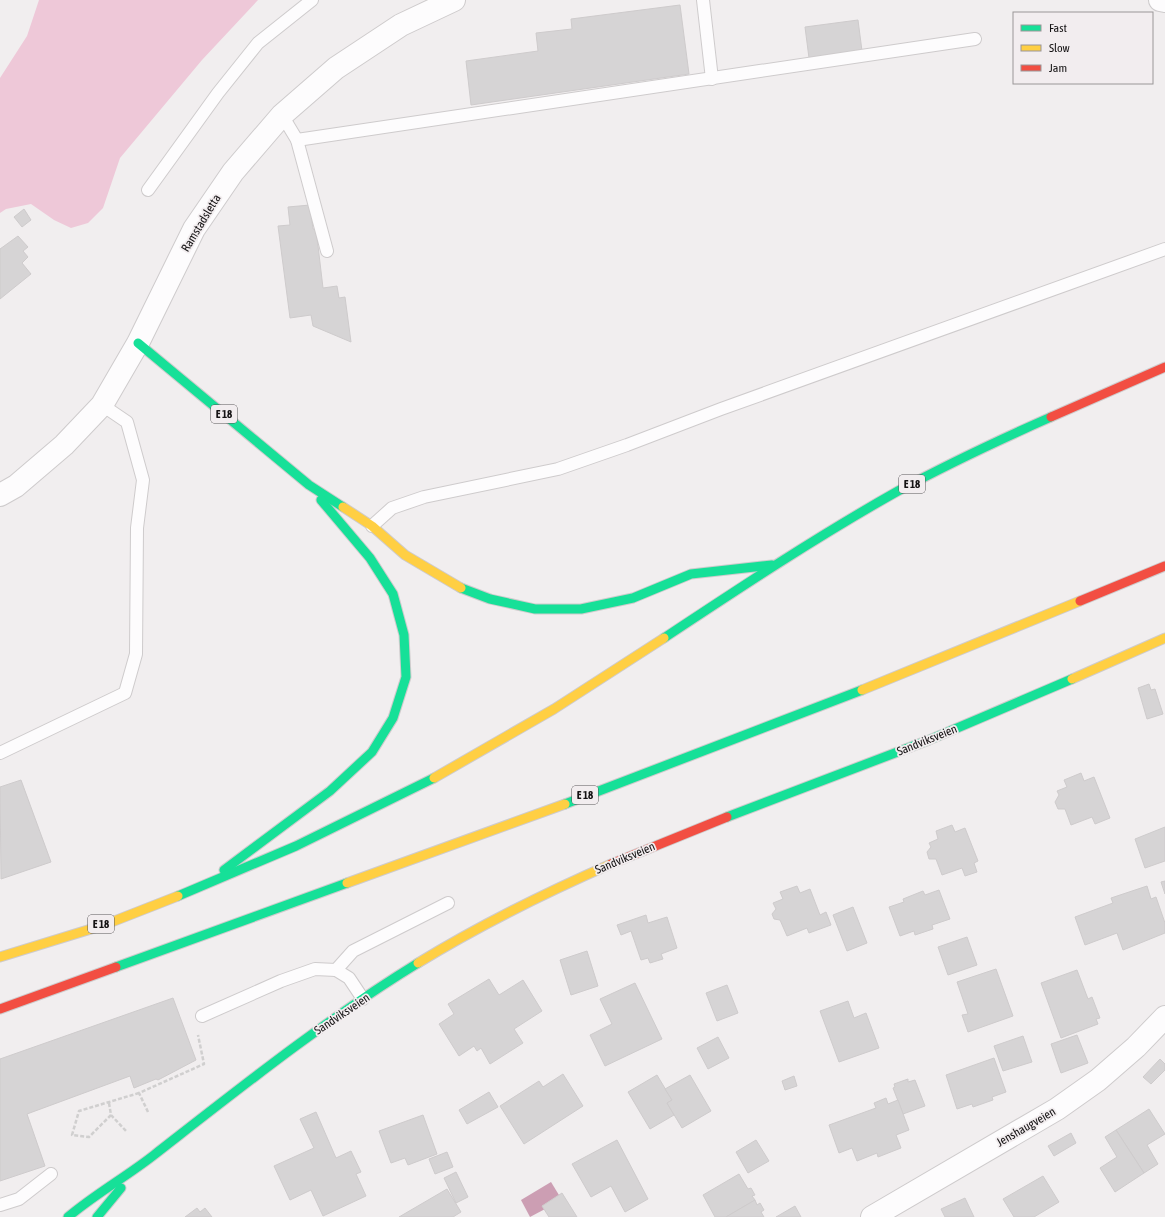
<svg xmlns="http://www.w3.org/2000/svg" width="1165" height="1217" viewBox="0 0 1165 1217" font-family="'Asap Condensed',sans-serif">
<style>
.forest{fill:#eec8d8}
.water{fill:#cc9eb3}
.building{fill:#d6d4d5;stroke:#cecbcc}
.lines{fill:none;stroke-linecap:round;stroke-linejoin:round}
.lane-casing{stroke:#cecbcc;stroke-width:14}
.street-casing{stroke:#cecbcc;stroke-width:24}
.fast-casing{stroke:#cecbcc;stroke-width:11}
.slow-casing{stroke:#cecbcc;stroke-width:11}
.jam-casing{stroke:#cecbcc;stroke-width:11}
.path{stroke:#d0cfcf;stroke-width:2.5;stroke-dasharray:4 2;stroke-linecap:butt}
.lane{stroke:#fdfcfd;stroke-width:12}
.street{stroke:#fdfcfd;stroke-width:22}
.fast{stroke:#16e098;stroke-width:9}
.slow{stroke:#ffcf43;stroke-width:9}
.jam{stroke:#f24e42;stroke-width:9}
.labels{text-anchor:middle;stroke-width:3.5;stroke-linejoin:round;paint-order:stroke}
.shield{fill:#f2edef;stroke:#575456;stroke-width:1}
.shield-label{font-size:11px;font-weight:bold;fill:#151314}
.street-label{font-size:12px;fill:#151314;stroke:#f2edef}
</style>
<rect width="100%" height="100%" fill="#f1eeef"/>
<polygon class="forest" points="39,0 258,0 202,60 120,158 103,208 88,223 71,228 54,220 31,204 6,209 0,213 0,78 27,36"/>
<polygon class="water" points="551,1182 562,1200 530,1217 521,1200"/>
<g class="building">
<polygon points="680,5 689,74 471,105 466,61 538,51 536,33 572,29 571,19"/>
<polygon points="858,20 862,51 809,58 805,27"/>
<polygon points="310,205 313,229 316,229 323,288 337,286 339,298 345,297 351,342 313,326 311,315 290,318 278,226 290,225 288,207"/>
<polygon points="24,209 31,220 22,227 14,217"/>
<polygon points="18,236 28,247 23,251 28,257 22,263 31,274 0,299 0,249"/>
<polygon points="1149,684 1151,690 1155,689 1163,714 1147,719 1138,688"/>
<polygon points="1081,773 1084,781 1094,777 1110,818 1095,824 1092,817 1071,825 1065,809 1058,809 1055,802 1059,795 1057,791 1067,787 1064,780"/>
<polygon points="21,780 51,862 1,879 0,787"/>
<polygon points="952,825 955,832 965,828 978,861 974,863 977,872 965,876 962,868 942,875 936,859 929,859 927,852 931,847 929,843 938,839 936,831"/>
<polygon points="1165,827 1165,861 1145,868 1135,839"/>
<polygon points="1165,881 1165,894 1161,882"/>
<polygon points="797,886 800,893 810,889 820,915 826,912 831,925 809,933 807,928 787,936 780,920 774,919 772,914 776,909 773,903 783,899 780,892"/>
<polygon points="1147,886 1151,899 1156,897 1165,923 1165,933 1123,950 1117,933 1085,945 1075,917 1113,903 1111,898"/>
<polygon points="939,890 950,919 932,925 933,929 915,935 914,931 900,936 889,907 904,902 903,899 923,891 925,895"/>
<polygon points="853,907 867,943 847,951 833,915"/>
<polygon points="646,915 648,923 667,917 677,948 661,954 663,959 650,963 648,958 641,960 631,931 621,935 617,925"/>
<polygon points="967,937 977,965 948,975 938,947"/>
<polygon points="587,951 598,986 571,995 560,960"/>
<polygon points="996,969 1013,1016 968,1032 962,1015 968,1014 957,982"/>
<polygon points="1077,970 1088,999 1092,997 1100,1018 1096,1019 1098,1024 1061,1038 1041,983"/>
<polygon points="489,979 499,995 523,980 542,1011 514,1029 523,1043 490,1064 481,1048 477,1051 474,1046 459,1056 439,1024 454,1014 448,1004"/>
<polygon points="635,983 662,1039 605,1066 590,1035 612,1024 600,999"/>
<polygon points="727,985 738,1013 717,1021 706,993"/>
<polygon points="173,998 196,1060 158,1080 156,1079 134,1088 130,1076 27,1114 45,1166 0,1181 0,1059"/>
<polygon points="848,1001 854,1018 866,1013 879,1048 839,1062 820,1011"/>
<polygon points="1077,1035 1088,1063 1061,1073 1051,1044"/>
<polygon points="1023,1036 1032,1062 1003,1071 994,1046"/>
<polygon points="718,1037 729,1058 708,1069 697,1048"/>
<polygon points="994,1058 1006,1092 992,1097 993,1100 973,1107 972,1104 957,1109 946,1075"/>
<polygon points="1160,1059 1165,1064 1165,1070 1151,1084 1143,1077"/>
<polygon points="563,1074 583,1106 524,1144 500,1106 539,1081 543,1087"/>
<polygon points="657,1075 672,1100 667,1103 674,1115 650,1129 628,1092"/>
<polygon points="690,1075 711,1111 682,1128 667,1103 672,1100 665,1089"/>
<polygon points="794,1076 797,1086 785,1090 782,1081"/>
<polygon points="908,1079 908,1082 915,1080 925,1106 903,1114 893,1088 895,1087 894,1084"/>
<polygon points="489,1092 498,1107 467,1124 459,1110"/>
<polygon points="886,1098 888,1104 898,1100 909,1130 896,1135 901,1148 878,1157 877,1153 857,1161 852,1148 839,1153 829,1125 876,1108 874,1103"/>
<polygon points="1149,1109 1165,1134 1147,1145 1158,1164 1144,1173 1116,1130"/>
<polygon points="316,1112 336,1158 351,1151 361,1172 356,1174 366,1196 323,1216 311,1190 290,1200 274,1166 314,1148 300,1119"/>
<polygon points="423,1115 437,1154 408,1165 405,1158 391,1163 379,1131"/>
<polygon points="1116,1130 1144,1173 1115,1192 1100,1168 1117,1157 1105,1137"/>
<polygon points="1071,1133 1076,1143 1054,1156 1048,1146"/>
<polygon points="617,1140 648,1199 625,1212 611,1186 591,1197 572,1164"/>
<polygon points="756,1140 769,1161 748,1173 736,1152"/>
<polygon points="447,1152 453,1167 435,1174 429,1159"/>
<polygon points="456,1172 468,1197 456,1203 444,1178"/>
<polygon points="739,1174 748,1189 751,1188 755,1195 752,1196 755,1200 726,1217 715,1217 703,1195"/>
<polygon points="1043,1176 1059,1202 1034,1217 1014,1217 1003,1199"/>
<polygon points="447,1189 461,1212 453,1217 399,1217"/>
<polygon points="562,1193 577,1217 549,1217 542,1206"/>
<polygon points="965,1198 974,1217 945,1217 941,1209"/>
<polygon points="755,1200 757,1205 760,1203 764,1210 761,1212 764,1217 726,1217"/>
<polygon points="795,1206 801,1217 776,1217"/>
<polygon points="197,1208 200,1212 205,1208 212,1217 185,1217"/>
</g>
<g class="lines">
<defs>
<g id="lane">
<polyline points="703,0 712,79"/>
<polyline points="282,115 297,140 327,251"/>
<polyline points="297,140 975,39"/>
<polyline points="148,190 218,93 258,43 312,0"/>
<polyline points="372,526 392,508 424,497 558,469 627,445 721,409 1165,249"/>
<polyline points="0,753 125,693 136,654 137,528 143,480 127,422 102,405"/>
<polyline points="336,970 353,951 448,903"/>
<polyline points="202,1016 281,981 315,969 336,970 349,978 363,999"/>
<polyline points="0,1205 19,1199 51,1174"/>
</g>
<g id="street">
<polyline points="1160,0 1165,1"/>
<polyline points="0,495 16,486 64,445 102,405 138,343 194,229 233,172 282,115 336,68 401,25 454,0"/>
<polyline points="872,1217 1057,1109 1098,1080 1136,1047 1165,1017"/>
</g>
<g id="fast">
<polyline points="138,343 309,485 343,507"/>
<polyline points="461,588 490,599 535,609 581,609 633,598 691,574 772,565"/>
<path d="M664,638c77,-51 154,-102 234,-147 50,-27 101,-51 153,-74"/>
<polyline points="565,804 862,690"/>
<polyline points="727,817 929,740 1072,679"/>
<polyline points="224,870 330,791 372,752 393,718 406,677 404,635 393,594 370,558 321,500"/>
<polyline points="178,896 296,846 434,778"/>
<polyline points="116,967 347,883"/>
<path d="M68,1217c27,-23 58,-40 86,-62 86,-67 171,-135 264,-192"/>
<polyline points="97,1217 121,1188"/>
</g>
<g id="slow">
<polyline points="343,507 372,526 405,555 461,588"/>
<polyline points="1072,679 1165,638"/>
<polyline points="862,690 1080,601"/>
<polyline points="434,778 554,709 664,638"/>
<polyline points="347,883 565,804"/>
<polyline points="0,957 104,925 178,896"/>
<path d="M418,963c62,-38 127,-70 193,-99"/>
</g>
<g id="jam">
<polyline points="1051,417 1165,367"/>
<polyline points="1080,601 1165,566"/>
<polyline points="611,864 727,817"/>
<polyline points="0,1009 116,967"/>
</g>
</defs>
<use href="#lane" class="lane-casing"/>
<use href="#street" class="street-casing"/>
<use href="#fast" class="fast-casing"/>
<use href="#slow" class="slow-casing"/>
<use href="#jam" class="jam-casing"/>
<g class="path">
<polyline points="109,1103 111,1115 126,1131"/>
<polyline points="148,1112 139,1093 204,1064 198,1035"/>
<polyline points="111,1115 89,1137 72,1135 79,1111 139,1093"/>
</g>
<use href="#lane" class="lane"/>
<use href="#street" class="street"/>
<use href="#fast" class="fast"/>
<use href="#slow" class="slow"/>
<use href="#jam" class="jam"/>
</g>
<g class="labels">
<g class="shield">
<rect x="211" y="405" width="26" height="18" rx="3"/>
<rect x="899" y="475" width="26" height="18" rx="3"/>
<rect x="572" y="786" width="26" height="18" rx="3"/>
<rect x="88" y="915" width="26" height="18" rx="3"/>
</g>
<g class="shield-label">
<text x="224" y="418">E 18</text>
<text x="912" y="488">E 18</text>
<text x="585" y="799">E 18</text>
<text x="101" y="928">E 18</text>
</g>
<g class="street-label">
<text transform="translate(201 223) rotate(-59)" y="4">Ramstadsletta</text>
<text transform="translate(927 740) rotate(-22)" y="4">Sandviksveien</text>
<text transform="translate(625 858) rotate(-23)" y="4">Sandviksveien</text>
<text transform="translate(342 1014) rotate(-34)" y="4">Sandviksveien</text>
<text transform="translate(1026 1127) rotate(-30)" y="4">Jenshaugveien</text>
</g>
</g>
<rect x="1013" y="12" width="140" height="72" fill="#f2edef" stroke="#9a9697"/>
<rect x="1021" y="25" width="20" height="6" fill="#16e098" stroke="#9a9697"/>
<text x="1049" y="32" font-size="12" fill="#151314">Fast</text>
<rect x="1021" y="45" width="20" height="6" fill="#ffcf43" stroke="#9a9697"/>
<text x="1049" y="52" font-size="12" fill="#151314">Slow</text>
<rect x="1021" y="65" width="20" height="6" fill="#f24e42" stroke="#9a9697"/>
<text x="1049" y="72" font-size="12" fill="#151314">Jam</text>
</svg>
